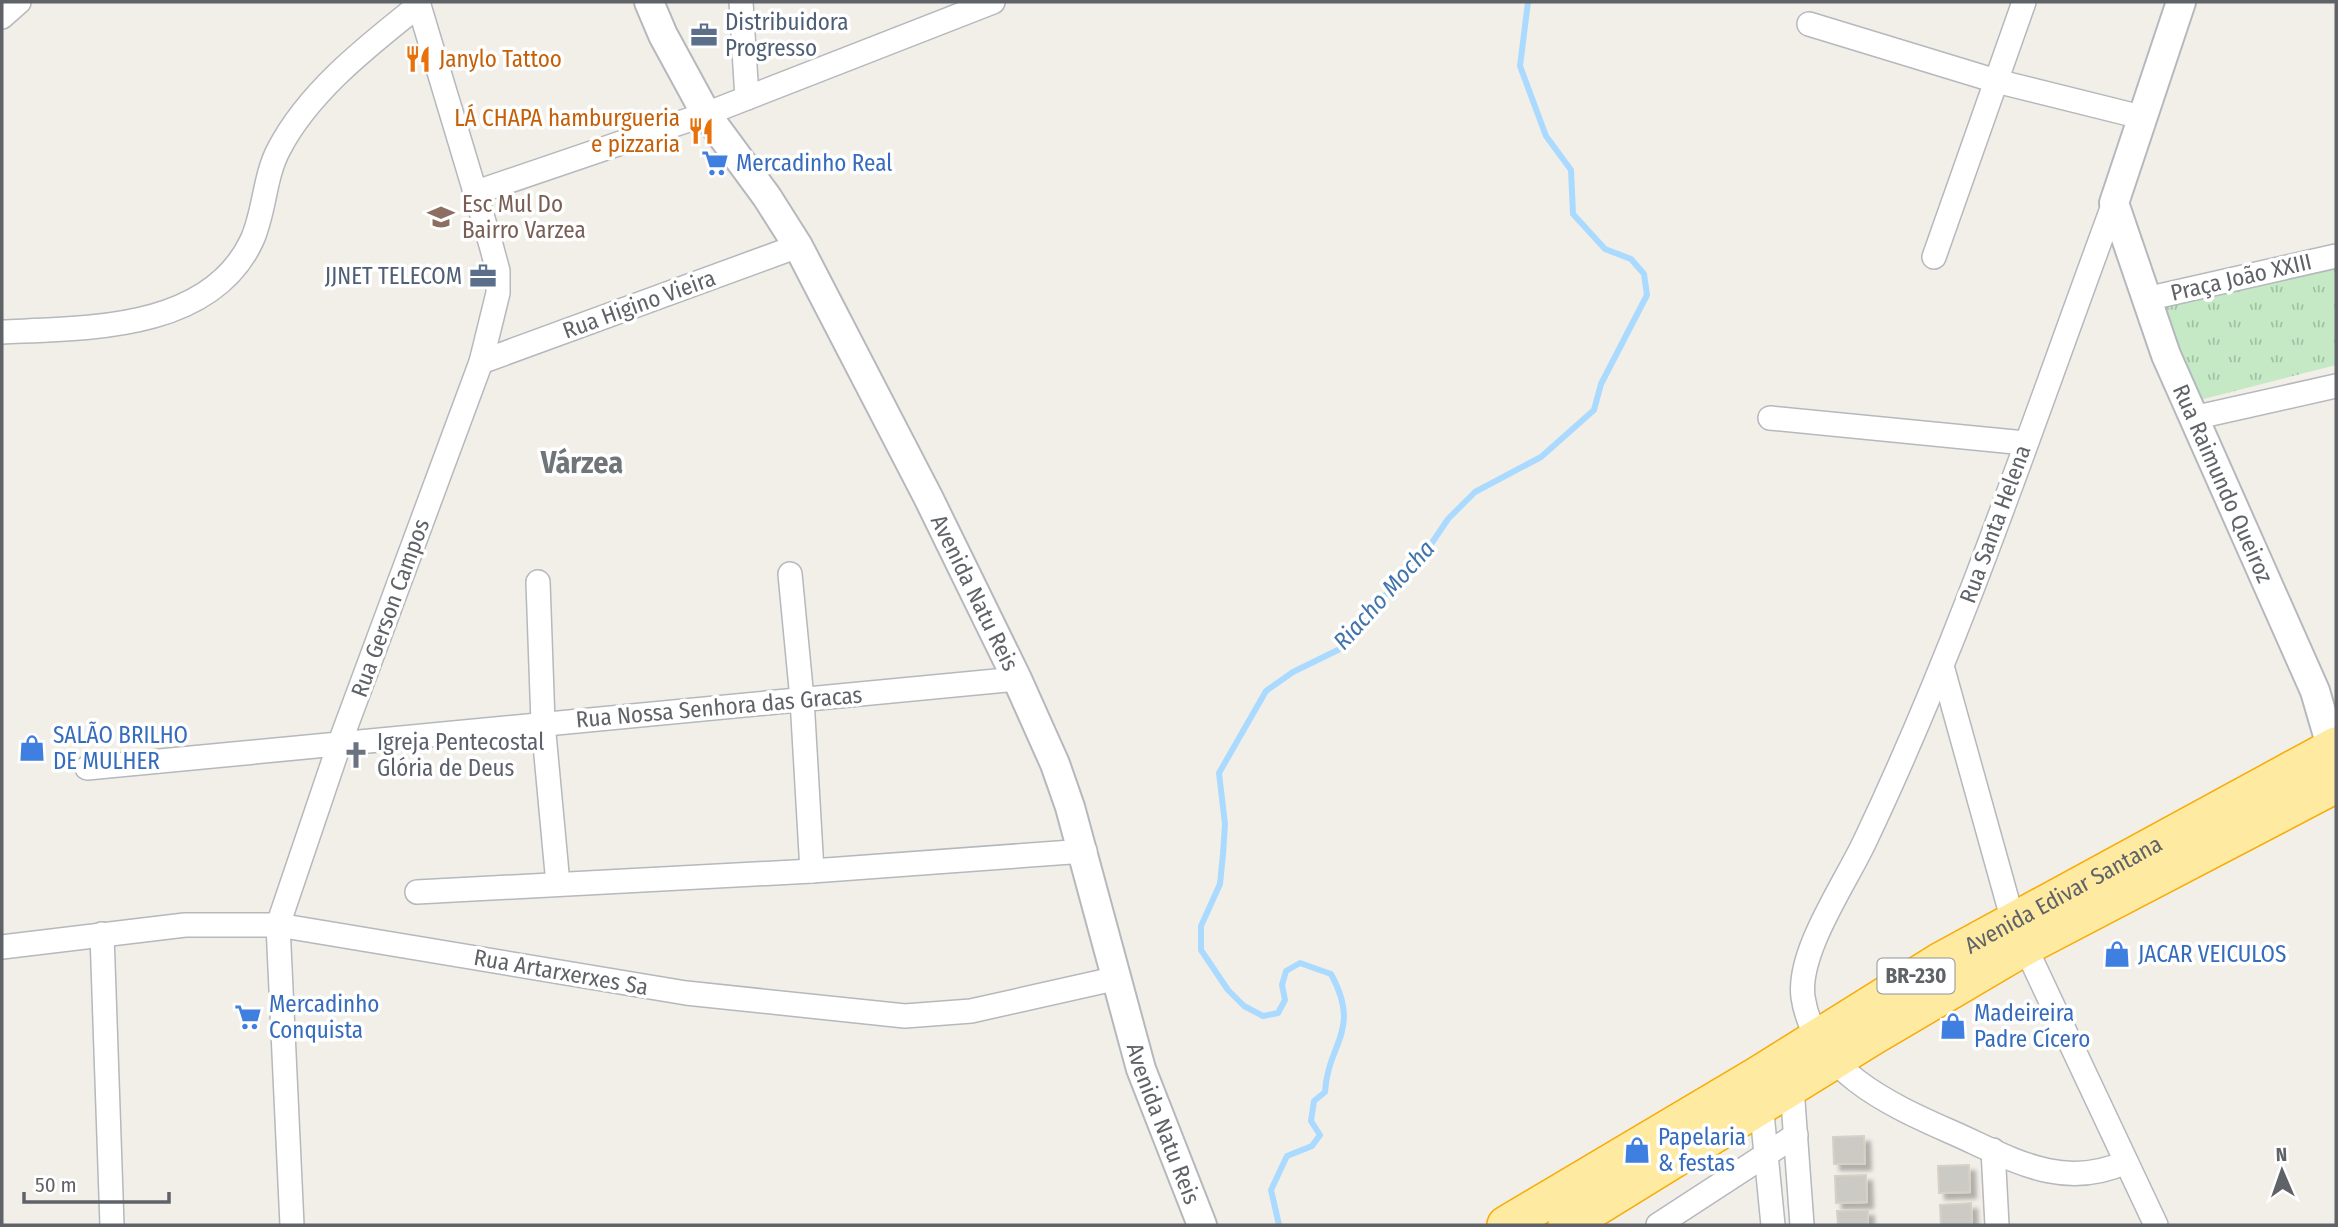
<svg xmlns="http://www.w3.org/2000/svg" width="2338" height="1227" viewBox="0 0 2338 1227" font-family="'Fira Sans Condensed',sans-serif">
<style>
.park{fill:url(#park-tufts)}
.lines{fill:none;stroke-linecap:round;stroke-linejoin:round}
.stream{stroke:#aadaff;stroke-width:6}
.building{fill:#cccac5;stroke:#d6d1c6;stroke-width:2;filter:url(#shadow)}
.minor-casing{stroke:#b5b8bc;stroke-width:26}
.tertiary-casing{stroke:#b5b8bc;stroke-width:32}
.trunk-casing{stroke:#f9ab00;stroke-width:40}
.minor{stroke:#fff;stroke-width:23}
.tertiary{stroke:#fff;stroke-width:28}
.trunk{stroke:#feeaa1;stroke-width:37}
.labels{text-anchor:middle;stroke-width:7;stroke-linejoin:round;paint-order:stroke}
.shield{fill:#fff;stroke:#8f9295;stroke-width:2}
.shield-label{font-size:21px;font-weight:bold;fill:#5f6368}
.service-label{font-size:23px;fill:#4e5e75;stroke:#fff;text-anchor:start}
.food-label{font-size:23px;fill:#c56008;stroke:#fff;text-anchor:start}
.shop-label{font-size:23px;fill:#366cbe;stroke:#fff;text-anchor:start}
.education-label{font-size:23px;fill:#785e54;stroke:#fff;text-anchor:start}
.street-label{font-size:23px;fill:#5f6368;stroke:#fff}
.worship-label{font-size:23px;fill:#5b616d;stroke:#fff;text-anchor:start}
.water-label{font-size:24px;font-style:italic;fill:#4174aa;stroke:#fff}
.district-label{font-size:30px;font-weight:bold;fill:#70757a;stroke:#fff}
</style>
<defs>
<pattern id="park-tufts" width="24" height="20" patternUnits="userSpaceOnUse" patternTransform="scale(1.75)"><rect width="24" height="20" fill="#c5e8c5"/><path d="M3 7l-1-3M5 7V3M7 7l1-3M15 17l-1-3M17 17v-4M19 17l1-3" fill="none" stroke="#a3c0a4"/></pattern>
<filter id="shadow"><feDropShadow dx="6" dy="6" stdDeviation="2" flood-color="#0004"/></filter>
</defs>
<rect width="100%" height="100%" fill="#f1efe8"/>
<polygon class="park" points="2336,264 2336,365 2196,401 2161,303"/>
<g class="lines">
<path class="stream" d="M1279,1225l-8,-35 16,-34 25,-10 8,-11 -9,-14 3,-20 11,-9c3,-50 37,-61 6,-118l-31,-11 -14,8 -4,14 3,15 -7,13 -15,3 -19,-10 -16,-16 -27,-40v-24l19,-42 3,-30 2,-30 -6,-51 47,-82 27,-19 51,-25 43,-54 32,-31 29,-43 27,-27 66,-35 53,-47 7,-26 46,-89 -3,-21 -13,-15 -26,-10 -32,-35 -2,-44 -25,-34 -26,-70 8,-64"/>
</g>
<g class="building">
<polygon points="1864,1136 1865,1164 1834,1164 1833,1137"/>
<polygon points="1969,1165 1970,1192 1939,1193 1938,1166"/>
<polygon points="1866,1175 1867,1202 1836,1203 1835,1176"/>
<polygon points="1971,1203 1972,1225 1941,1225 1940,1205"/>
<polygon points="1868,1210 1868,1225 1838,1225 1837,1211"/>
</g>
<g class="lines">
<defs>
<g id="minor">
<polyline points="741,2 747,98"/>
<polyline points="2,17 19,2"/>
<polyline points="1809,24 1996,81 2141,117"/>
<polyline points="474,193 706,114 993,2"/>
<path d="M2114,203c-79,213 -151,432 -249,638 -19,41 -68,111 -62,156 11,73 85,107 146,134 60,26 111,61 177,31"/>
<polyline points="1934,257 2024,2"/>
<polyline points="2146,299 2336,256"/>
<path d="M2,332c85,-4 208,-1 250,-92 13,-29 12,-63 27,-91 30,-58 90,-104 140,-144"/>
<polyline points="481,362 798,246"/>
<polyline points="1770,418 2025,443"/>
<polyline points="2193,418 2336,386"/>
<polyline points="790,574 802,699 812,871"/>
<polyline points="538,582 543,723 558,884"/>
<polyline points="1942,666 2013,921 2156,1225"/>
<polyline points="87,768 1017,679"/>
<polyline points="417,892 812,871 1085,851"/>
<polyline points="102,934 112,1225"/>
<polyline points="2,947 185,925 278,925 686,993 905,1016 971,1011 1118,978"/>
<polyline points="1792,1088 1802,1225"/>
<polyline points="1760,1093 1773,1225"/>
<polyline points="1993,1150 1997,1225"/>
<polyline points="292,1225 278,925 339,745 481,362 498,293 498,271 491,245 418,2"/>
<polyline points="1658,1225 1796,1135"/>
</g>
<g id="tertiary">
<path id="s1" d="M649,2l14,33 43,79 61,83 31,49 130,251 89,182 38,85 15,43 71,262 61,156"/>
<path id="s2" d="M2181,2l-67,201 52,152 149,336 21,72"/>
</g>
<g id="trunk">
<path id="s3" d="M1506,1225l251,-149 184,-115 395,-215"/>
<polyline points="1567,1225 1873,1036 2024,947 2336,784"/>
</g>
</defs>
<use href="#minor" class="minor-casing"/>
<use href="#tertiary" class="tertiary-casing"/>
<use href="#trunk" class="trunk-casing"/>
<use href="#minor" class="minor"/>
<use href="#tertiary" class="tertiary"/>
<use href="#trunk" class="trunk"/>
</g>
<defs>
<symbol id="office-bare" viewBox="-9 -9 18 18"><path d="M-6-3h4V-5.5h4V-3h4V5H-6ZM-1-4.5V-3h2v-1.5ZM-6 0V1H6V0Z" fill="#5c6f8a" stroke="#fff" stroke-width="2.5" paint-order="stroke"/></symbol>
<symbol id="restaurant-bare" viewBox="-9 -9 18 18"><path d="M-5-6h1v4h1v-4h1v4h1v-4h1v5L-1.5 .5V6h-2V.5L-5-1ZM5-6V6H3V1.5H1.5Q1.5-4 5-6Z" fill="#e8710a" stroke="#fff" stroke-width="2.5" paint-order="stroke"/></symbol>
<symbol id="supermarket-bare" viewBox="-9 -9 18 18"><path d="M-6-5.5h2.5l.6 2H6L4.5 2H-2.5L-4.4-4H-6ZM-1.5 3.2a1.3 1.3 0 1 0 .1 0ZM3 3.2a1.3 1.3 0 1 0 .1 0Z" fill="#3f7fe0" stroke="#fff" stroke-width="2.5" paint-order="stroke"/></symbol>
<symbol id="school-bare" viewBox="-9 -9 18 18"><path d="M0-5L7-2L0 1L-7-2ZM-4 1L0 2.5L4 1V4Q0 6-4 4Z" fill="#8d6e63" stroke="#fff" stroke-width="2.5" paint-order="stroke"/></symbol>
<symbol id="shop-bare" viewBox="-9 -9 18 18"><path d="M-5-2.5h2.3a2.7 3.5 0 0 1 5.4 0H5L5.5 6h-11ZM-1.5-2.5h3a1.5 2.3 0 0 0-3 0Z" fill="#3f7fe0" stroke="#fff" stroke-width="2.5" paint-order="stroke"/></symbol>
<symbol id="church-bare" viewBox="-9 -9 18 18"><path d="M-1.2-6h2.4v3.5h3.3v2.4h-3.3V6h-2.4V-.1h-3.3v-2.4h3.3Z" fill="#6b7280" stroke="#fff" stroke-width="2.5" paint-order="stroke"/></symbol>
</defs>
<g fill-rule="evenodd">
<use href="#office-bare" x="685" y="16" width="38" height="38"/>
<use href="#restaurant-bare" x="399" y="40" width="38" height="38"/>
<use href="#restaurant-bare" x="682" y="112" width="38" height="38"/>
<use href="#supermarket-bare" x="696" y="144" width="38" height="38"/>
<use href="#school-bare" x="422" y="198" width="38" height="38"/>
<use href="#office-bare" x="464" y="257" width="38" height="38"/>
<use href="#shop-bare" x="13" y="729" width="38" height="38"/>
<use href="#church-bare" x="337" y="736" width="38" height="38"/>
<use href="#shop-bare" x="2098" y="935" width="38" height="38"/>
<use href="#supermarket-bare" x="229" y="998" width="38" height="38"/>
<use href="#shop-bare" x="1934" y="1007" width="38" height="38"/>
<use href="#shop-bare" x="1618" y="1131" width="38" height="38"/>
</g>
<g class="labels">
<rect class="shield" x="1877.5" y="958.5" width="77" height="35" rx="5"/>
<g class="shield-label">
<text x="1916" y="983">BR-230</text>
</g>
<g class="service-label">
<text x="725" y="30">Distribuidora<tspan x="725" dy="26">Progresso</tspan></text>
<text x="462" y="284" text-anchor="end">JJNET TELECOM</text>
</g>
<g class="food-label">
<text x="439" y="67">Janylo Tattoo</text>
<text x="680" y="126" text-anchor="end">LÁ CHAPA hamburgueria<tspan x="680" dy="26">e pizzaria</tspan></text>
</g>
<g class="shop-label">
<text x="736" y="171">Mercadinho Real</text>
<text x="53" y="743">SALÃO BRILHO<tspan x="53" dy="26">DE MULHER</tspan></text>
<text x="2138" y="962">JACAR VEICULOS</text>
<text x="269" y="1012">Mercadinho<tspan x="269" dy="26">Conquista</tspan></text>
<text x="1974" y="1021">Madeireira<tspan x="1974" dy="26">Padre Cícero</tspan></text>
<text x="1658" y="1145">Papelaria<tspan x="1658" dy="26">&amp; festas</tspan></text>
</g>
<g class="education-label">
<text x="462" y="212">Esc Mul Do<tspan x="462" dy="26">Bairro Varzea</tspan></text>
</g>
<g class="street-label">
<text transform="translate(2241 277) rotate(-13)" y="8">Praça João XXIII</text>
<text transform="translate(639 304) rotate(-20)" y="8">Rua Higino Vieira</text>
<text dy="8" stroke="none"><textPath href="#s2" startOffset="513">Rua Raimundo Queiroz</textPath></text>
<text transform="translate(1995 524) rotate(-70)" y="8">Rua Santa Helena</text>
<text dy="8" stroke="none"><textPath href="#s1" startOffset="676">Avenida Natu Reis</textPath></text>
<text transform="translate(390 608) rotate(-70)" y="8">Rua Gerson Campos</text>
<text transform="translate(719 707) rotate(-5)" y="8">Rua Nossa Senhora das Gracas</text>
<text dy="8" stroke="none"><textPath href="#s3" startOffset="648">Avenida Edivar Santana</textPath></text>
<text transform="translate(561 972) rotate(10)" y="8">Rua Artarxerxes Sa</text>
<text dy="8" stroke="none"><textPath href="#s1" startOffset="1241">Avenida Natu Reis</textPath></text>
</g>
<g class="worship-label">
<text x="377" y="750">Igreja Pentecostal<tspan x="377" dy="26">Glória de Deus</tspan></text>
</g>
<g class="water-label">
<text transform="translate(1384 595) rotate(-48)" y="8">Riacho Mocha</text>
</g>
<g class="district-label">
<text x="582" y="473">Várzea</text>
</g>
</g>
<rect width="2338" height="1227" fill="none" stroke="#5f6368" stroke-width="7"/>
<g transform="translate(2282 1171) rotate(358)" stroke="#ffffff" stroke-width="5" paint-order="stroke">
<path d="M0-5L12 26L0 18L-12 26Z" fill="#5f6368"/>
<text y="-10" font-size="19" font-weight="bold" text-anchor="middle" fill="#5f6368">N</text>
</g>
<path d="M24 1192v10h145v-10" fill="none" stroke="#5f6368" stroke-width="3.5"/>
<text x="35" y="1192" font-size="21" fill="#5f6368" stroke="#ffffff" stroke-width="5" paint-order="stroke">50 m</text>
</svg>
